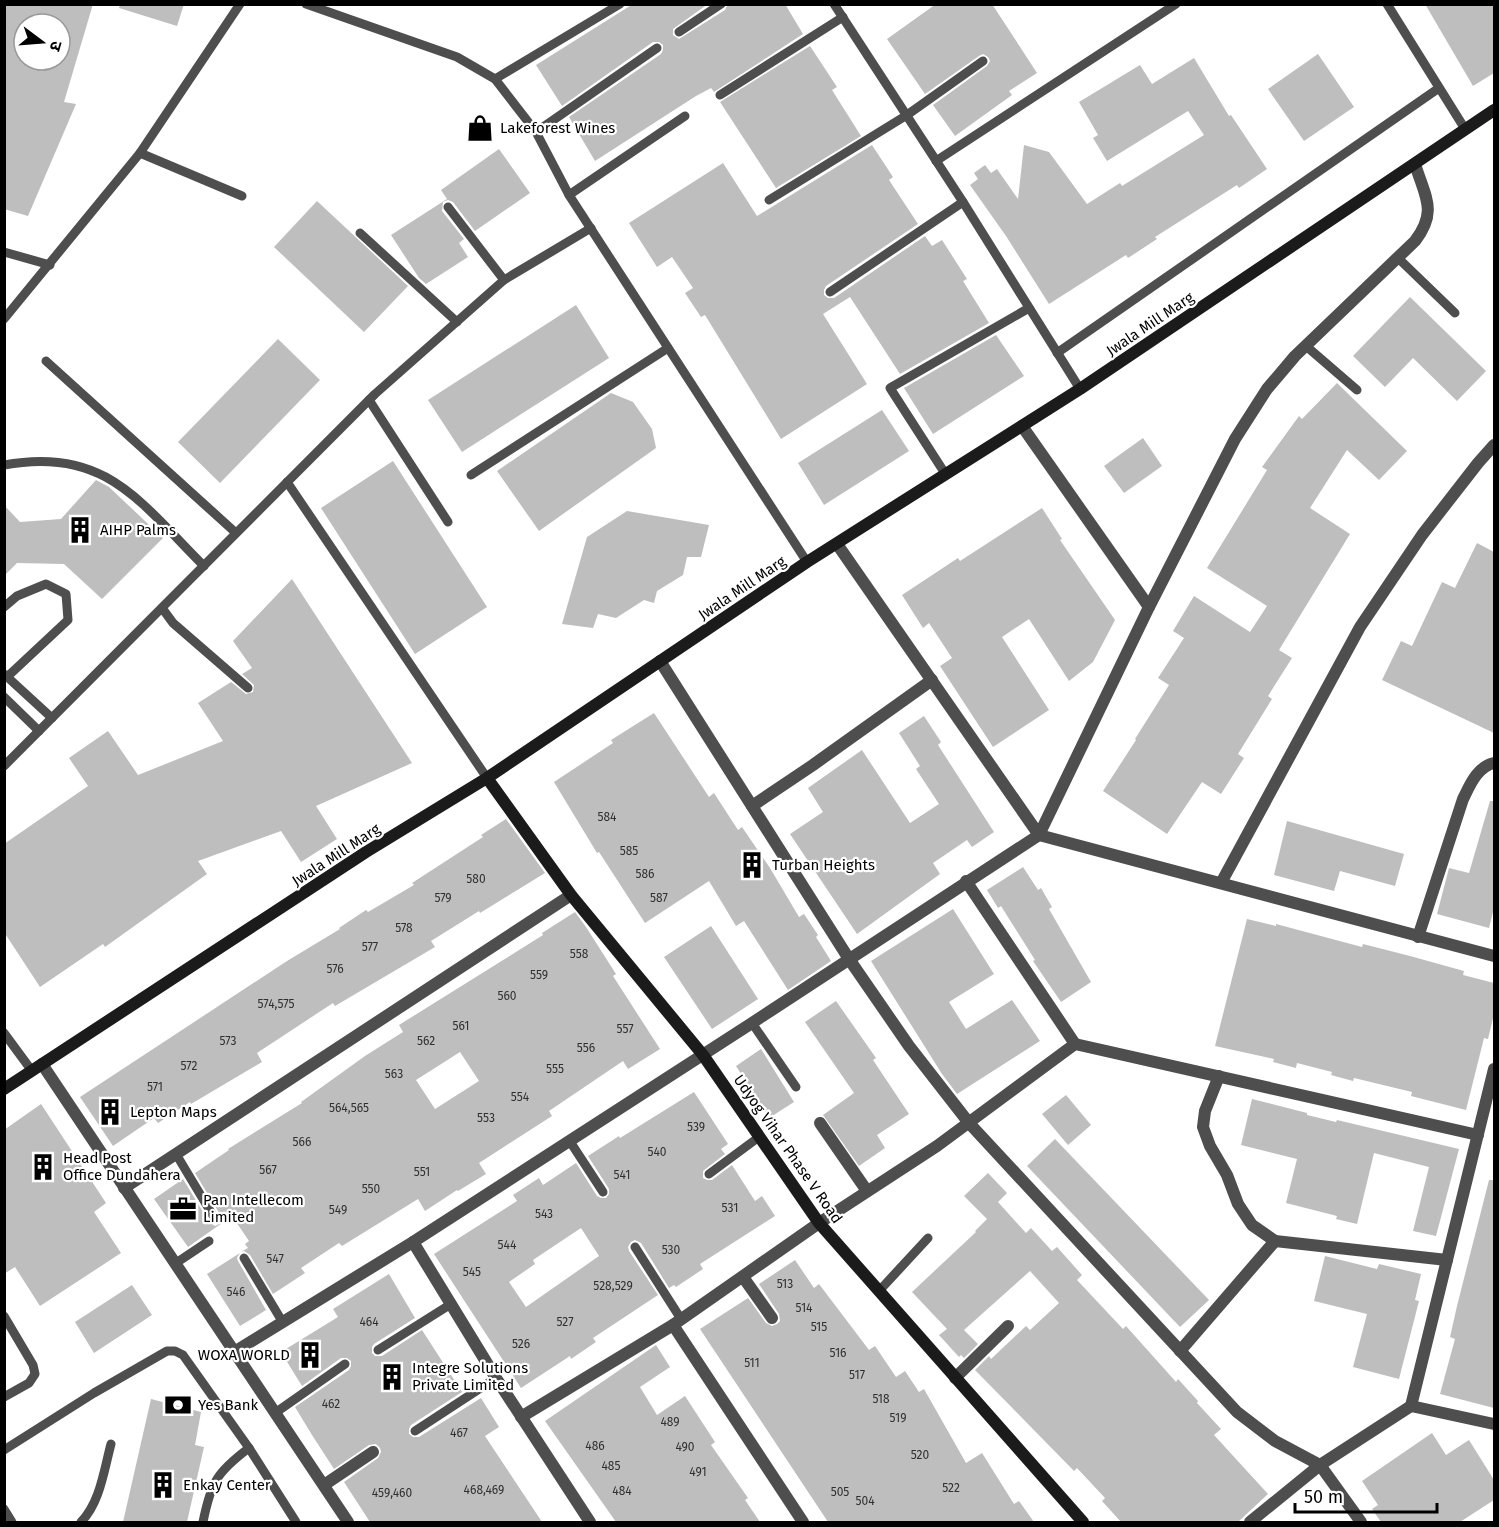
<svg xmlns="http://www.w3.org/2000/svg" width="1499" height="1527" viewBox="0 0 1499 1527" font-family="'Fira Sans','Noto Sans Devanagari',sans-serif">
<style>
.building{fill:#bebebe;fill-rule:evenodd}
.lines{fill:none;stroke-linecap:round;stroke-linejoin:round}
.lane{stroke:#4e4e4e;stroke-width:9}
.street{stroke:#4e4e4e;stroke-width:12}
.secondary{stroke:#1b1b1b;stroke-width:12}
.labels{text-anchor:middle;stroke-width:4.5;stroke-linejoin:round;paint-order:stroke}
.number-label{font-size:12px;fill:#303030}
.poi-label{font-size:15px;fill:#000;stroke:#fff;text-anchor:start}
.street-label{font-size:15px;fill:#000;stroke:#fff}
</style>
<rect width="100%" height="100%" fill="#fff"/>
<g class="building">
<path d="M4,4h89l-29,98 12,2 -48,112 -24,-7zM24,24h36v36h-36z"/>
<polygon points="120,4 184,4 177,26 119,8"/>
<polygon points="633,4 708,4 673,29 673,35 679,39 725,10 728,4 785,4 803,34 714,92 711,88 696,96 595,161 569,117 661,54 663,50 663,45 659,42 653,42 562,106 536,65"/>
<polygon points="936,4 992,4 1037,73 1009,91 1012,95 955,136 933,105 987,66 990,61 988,57 983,54 979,56 925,94 887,39"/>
<polygon points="1425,4 1494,4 1494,73 1473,86"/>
<polygon points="810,46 837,87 832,90 861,136 776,188 720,102"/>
<polygon points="1318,54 1354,107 1304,141 1268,89"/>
<polygon points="1194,58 1229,116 1231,115 1267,169 1239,188 1237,185 1155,237 1157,239 1128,258 1126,255 1049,304 1006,236 970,185 978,179 974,173 985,165 991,173 997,169 1018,199 1024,145 1049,152 1087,204 1120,183 1122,186 1204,135 1188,111 1107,161 1093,138 1098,135 1079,102 1140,65 1152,84"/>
<polygon points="872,145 893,177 889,180 918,224 826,286 824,290 824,295 828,298 834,298 925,236 932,246 942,240 967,279 963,281 989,323 900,374 850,297 823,314 867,384 781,439 705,315 701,317 685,293 693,288 672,257 657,267 629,223 723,163 757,216"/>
<polygon points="499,149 530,193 475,231 453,202 448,200 443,202 442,211 464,239 459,243 468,257 426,284 419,278 391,235 447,199 441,190"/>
<polygon points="317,201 408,286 364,332 274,247"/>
<polygon points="1410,297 1486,371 1457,401 1413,358 1385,387 1353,356"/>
<polygon points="576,305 609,358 462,452 428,400"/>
<polygon points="996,335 1024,376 933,434 904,388"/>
<polygon points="278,339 320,380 220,483 178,442"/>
<polygon points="1337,383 1407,451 1379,480 1347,450 1310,508 1350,534 1279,650 1292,658 1268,696 1272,699 1238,754 1244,758 1221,794 1202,782 1167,834 1103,791 1136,740 1135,739 1169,685 1158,678 1184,638 1173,631 1194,596 1250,632 1267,606 1207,568 1267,470 1262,467 1299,416 1302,419"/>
<polygon points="611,393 633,402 652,429 656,448 539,531 497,471"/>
<polygon points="882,410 909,451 824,505 798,463"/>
<polygon points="1143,438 1162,466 1124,493 1104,466"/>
<polygon points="393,461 487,607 415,654 321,508"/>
<polygon points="96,480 109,487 163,538 102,599 64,564 17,563 4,576 4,505 20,522 61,519"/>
<polygon points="1042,508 1062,539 1060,540 1115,620 1093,662 1069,681 1029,619 1002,637 1049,710 993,747 940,666 952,658 929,623 923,628 902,595 958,558 960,561"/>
<polygon points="627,511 709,525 701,557 687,557 683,575 657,591 654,603 644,600 616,618 598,614 593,628 562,624 587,537"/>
<polygon points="1477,543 1494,552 1494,733 1382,680 1401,641 1412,646 1442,582 1455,588"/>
<polygon points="292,579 412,763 316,806 337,839 301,862 281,831 198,861 207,874 105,947 103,944 40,987 4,932 4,844 88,786 69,758 108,731 138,775 223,741 198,703 231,682 246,694 253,692 254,685 242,674 252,668 233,641"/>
<polygon points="654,713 709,797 714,793 738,830 742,827 770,868 799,917 804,914 818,935 816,937 831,961 788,990 744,921 736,926 709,881 645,923 599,852 597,853 554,782 613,743 611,740"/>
<polygon points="924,716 941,742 938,745 994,832 972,847 967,840 933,863 940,874 857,934 790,834 823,812 808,788 862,750 910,823 939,804 916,769 920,766 899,733"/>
<polygon points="1490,801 1494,801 1494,908 1489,928 1437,914 1449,868 1469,873"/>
<polygon points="506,819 545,873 480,913 479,911 431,941 435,947 335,1006 333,1003 257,1053 262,1062 191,1104 190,1102 158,1123 154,1118 113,1146 80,1097 287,961 340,929 339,928 366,910 368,912 414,885 412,883 483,837 481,835"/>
<polygon points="1287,821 1404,854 1395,886 1340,871 1334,891 1274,875"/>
<polygon points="1023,867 1038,890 1041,888 1052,907 1049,909 1091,982 1061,1002 1033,961 1035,960 1001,906 998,908 987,890"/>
<polygon points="953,909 994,974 949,1002 966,1029 1012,1000 1040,1041 957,1094 942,1074 871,961"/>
<path d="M575,912l11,15 30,47 -3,2 47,73 -32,20 -5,-8 -74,50 3,5 -73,47 7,11 -28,17 -1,-1 -32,21 -7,-12 -76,47 -3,-3 -38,25 4,5 -32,21 -23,-39 -6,-4 -3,1 7,-4 -3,-4 4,-3 -17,-25 -44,31 -34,-48 29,-20 26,43 6,4 4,-2 3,-5 -1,-3 -26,-43 34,-23 -1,-1 74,-46 -1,-1 64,-46 38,-24 -4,-7 144,-90 -1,-2zM460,1052l19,29 -44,28 -19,-29z"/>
<polygon points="1247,919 1276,926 1276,924 1362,947 1363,944 1410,956 1464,971 1463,975 1494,983 1494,1014 1488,1039 1484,1038 1466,1110 1411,1096 1412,1092 1354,1078 1353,1081 1331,1075 1332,1072 1297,1063 1296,1068 1273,1062 1274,1059 1215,1046"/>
<polygon points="711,926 758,999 712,1029 664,957"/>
<polygon points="836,1001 876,1058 873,1060 909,1114 877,1135 885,1148 859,1166 823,1115 854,1093 805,1022"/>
<polygon points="761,1049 794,1102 769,1118 736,1066"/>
<path d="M694,1092l34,52 -7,5 4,5 -22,17v7l4,2h5l20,-15 23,36 7,-5 13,20 -75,48 3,5 -27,18 -2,-2 -5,3 -28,-45 -6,-3 -4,2 -3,5 1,4 29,44 -65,43 3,4 -25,17 -1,-3 -49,32 -87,-134 83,-53 -4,-6 26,-17 4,7 33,-22 21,33 4,2h5l3,-4v-5l-21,-33 31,-20 1,2zM581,1228l18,28 -73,51 -17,-25 26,-18 -2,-4z"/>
<polygon points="1066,1095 1091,1125 1068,1145 1042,1114"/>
<polygon points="1252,1099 1307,1113 1307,1115 1336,1122 1337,1120 1459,1149 1436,1236 1413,1231 1429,1167 1374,1153 1357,1224 1336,1219 1337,1216 1286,1203 1297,1159 1241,1145"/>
<polygon points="41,1104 106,1203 94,1212 121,1253 40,1306 15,1267 4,1274 4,1130"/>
<polygon points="1055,1139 1209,1300 1180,1327 1027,1166"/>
<polygon points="988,1173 1007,1193 998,1202 1026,1233 1031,1228 1052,1251 1057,1247 1082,1275 1077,1280 1123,1329 1126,1326 1176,1382 1178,1379 1198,1401 1197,1403 1221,1429 1214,1435 1268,1494 1238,1522 1121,1522 1102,1501 1105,1498 1077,1468 1074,1471 975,1370 989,1356 991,1359 1026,1326 1030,1330 1059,1303 1030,1271 964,1330 978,1344 964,1358 961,1355 959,1357 939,1335 947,1329 912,1292 976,1232 975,1231 987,1219 964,1196"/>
<polygon points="1489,1180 1494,1180 1494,1408 1440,1394 1455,1339 1450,1337 1457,1306"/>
<polygon points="240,1253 237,1258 238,1261 266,1310 240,1326 207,1274"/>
<polygon points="1325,1256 1377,1269 1379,1264 1421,1274 1415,1300 1419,1301 1399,1379 1353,1367 1367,1314 1314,1301"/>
<polygon points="795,1260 814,1288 819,1284 869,1350 875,1346 896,1377 905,1371 919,1392 924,1389 966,1463 982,1453 1014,1504 1019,1501 1034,1522 828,1522 700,1329 748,1298 766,1323 772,1326 777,1324 780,1321 779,1314 759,1284"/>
<polygon points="389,1274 415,1318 374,1344 372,1347 372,1353 375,1356 382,1356 422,1330 462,1392 411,1425 409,1429 409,1434 413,1437 419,1437 481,1398 499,1427 485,1436 542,1522 370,1522 344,1482 378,1458 381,1452 380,1448 376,1444 369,1445 334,1469 312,1435 295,1407 349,1370 351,1366 351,1361 347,1358 341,1358 302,1386 281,1352 338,1317 333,1309"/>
<polygon points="132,1285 152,1315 94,1353 75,1322"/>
<polygon points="656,1345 670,1367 640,1387 657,1415 685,1396 715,1442 711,1445 748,1498 745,1500 760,1522 616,1522 545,1421"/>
<polygon points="151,1399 201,1412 195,1445 204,1447 187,1522 123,1522"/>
<polygon points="1432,1433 1446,1455 1469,1440 1494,1480 1494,1500 1460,1522 1381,1522 1372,1509 1378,1505 1362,1481"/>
</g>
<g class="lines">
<g class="lane">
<polyline points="306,4 457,57 495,79 536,132 569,195 807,562"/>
<polyline points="834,4 963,202 1080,389"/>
<polyline points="1387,4 1465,129"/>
<polyline points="679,32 721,4"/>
<polyline points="495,79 620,4"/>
<polyline points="720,95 843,17"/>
<polyline points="536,132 657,48"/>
<polyline points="140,153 242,196"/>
<polyline points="936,161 1176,4"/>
<polyline points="569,195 685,116"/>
<polyline points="769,200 907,115 983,61"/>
<polyline points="448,207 504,280"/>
<polyline points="360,233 457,322"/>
<polyline points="4,252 50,265"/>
<polyline points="1398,258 1455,313"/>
<polyline points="830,292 963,202"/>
<polyline points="4,319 140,153 240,4"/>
<polyline points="1306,346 1357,390"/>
<polyline points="1057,353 1439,88"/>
<polyline points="46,361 236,533"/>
<polyline points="369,400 448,522"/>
<path d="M4,465c101,-19 136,37 200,101"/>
<polyline points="471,475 668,348"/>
<polyline points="946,475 890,388 1029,308"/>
<polyline points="287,482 487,778"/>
<polyline points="4,607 17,596 46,584 66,594 68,620 7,677"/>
<polyline points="162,608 173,623 248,688"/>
<polyline points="4,674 52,718"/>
<polyline points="4,697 39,731"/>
<polyline points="4,766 375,394 504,280 591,228"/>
<polyline points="752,1023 796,1087"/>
<polyline points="4,1033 32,1071"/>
<polyline points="569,1140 603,1192"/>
<polyline points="176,1154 215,1219"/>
<polyline points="709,1174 759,1137"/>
<polyline points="635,1247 681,1319"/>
<polyline points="244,1258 282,1321"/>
<polyline points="176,1263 209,1241"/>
<polyline points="879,1291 928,1238"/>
<polyline points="4,1316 33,1365 35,1374 29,1383 4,1397"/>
<polyline points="378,1350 451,1304"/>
<polyline points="275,1413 345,1364"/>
<polyline points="415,1431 496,1378"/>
<polyline points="4,1450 94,1393 167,1351 175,1351 183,1355 249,1448 296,1522"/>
<polyline points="4,1509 12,1522"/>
<path d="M81,1522c19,-19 23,-52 30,-78"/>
<path d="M203,1522c8,-40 14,-50 46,-74"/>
</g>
<g class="street">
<polyline points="1022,426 1149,607"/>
<polyline points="837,544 1039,835 1494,956"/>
<polyline points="660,661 849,959 909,1046 969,1123 1237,1412 1275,1441 1320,1465 1361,1522"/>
<polyline points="752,806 813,765 932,680"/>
<polyline points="966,881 1075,1044"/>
<polyline points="1221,883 1360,627 1422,535 1478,463 1494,445"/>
<path d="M1418,937l45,-138c7,-14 14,-32 31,-36"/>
<polyline points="42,1064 348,1522"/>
<polyline points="1219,1076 1205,1111 1203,1127 1210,1146 1227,1175 1238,1204 1252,1225 1275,1241 1447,1260"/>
<polyline points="820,1123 867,1191"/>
<polyline points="124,1188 571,895"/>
<polyline points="413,1242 496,1378 590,1522"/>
<polyline points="743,1277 772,1318"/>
<polyline points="673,1325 803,1522"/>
<polyline points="1180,1351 1275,1241"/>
<path d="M234,1352l179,-110 339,-219 287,-188 110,-228 86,-168 32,-50 28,-33 120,-115c23,-30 10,-44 0,-77"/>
<polyline points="955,1378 1008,1326"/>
<polyline points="1411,1406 1494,1069"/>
<polyline points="521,1417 673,1325 819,1223 937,1146 1075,1044 1478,1135"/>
<polyline points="324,1485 373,1452"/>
<polyline points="1250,1522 1320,1465 1411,1406 1494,1424"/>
</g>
<g class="secondary">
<polyline points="487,778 571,895 703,1055 819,1223 1083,1522"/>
<polyline points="4,1089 366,852 487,778 807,562 1080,389 1494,110"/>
</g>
</g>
<defs>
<symbol id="shop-bare" viewBox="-9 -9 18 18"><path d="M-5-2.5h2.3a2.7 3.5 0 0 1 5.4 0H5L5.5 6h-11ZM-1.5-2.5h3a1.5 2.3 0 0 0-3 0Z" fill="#000" stroke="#fff" stroke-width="2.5" paint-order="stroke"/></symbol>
<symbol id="building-bare" viewBox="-9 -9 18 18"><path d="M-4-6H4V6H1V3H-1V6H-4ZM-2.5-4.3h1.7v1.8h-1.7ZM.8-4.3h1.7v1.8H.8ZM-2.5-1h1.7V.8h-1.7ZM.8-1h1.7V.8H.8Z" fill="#000" stroke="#fff" stroke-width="2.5" paint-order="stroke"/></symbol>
<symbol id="office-bare" viewBox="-9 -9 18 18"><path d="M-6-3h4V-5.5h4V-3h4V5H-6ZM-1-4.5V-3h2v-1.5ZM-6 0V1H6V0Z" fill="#000" stroke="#fff" stroke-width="2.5" paint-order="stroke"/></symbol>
<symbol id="bank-bare" viewBox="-9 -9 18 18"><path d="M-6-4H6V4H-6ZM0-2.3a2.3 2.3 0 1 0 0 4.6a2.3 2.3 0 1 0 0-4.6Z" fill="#000" stroke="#fff" stroke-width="2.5" paint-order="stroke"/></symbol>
</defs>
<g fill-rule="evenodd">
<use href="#shop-bare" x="461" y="109" width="38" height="38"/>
<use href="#building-bare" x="61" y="511" width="38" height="38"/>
<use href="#building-bare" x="733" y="846" width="38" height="38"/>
<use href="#building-bare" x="91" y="1093" width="38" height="38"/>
<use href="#building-bare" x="24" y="1148" width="38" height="38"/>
<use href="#office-bare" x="164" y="1190" width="38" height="38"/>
<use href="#building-bare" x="291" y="1336" width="38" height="38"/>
<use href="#building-bare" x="373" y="1358" width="38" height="38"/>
<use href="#bank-bare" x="159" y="1386" width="38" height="38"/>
<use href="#building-bare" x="144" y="1466" width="38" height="38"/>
</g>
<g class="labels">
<g class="number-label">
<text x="607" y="821">584</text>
<text x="629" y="855">585</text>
<text x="645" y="878">586</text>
<text x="476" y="883">580</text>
<text x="443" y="902">579</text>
<text x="659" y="902">587</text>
<text x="404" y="932">578</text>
<text x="370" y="951">577</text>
<text x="579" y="958">558</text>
<text x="335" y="973">576</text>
<text x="539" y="979">559</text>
<text x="507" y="1000">560</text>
<text x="276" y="1008">574,575</text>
<text x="461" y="1030">561</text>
<text x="625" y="1033">557</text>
<text x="228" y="1045">573</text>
<text x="426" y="1045">562</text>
<text x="586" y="1052">556</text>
<text x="189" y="1070">572</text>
<text x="555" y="1073">555</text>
<text x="394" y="1078">563</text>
<text x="155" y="1091">571</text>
<text x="520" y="1101">554</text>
<text x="349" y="1112">564,565</text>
<text x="486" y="1122">553</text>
<text x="696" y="1131">539</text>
<text x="302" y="1146">566</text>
<text x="657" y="1156">540</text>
<text x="268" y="1174">567</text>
<text x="422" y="1176">551</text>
<text x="622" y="1179">541</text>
<text x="371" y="1193">550</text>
<text x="730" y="1212">531</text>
<text x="338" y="1214">549</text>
<text x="544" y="1218">543</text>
<text x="507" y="1249">544</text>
<text x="671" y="1254">530</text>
<text x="275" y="1263">547</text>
<text x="472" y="1276">545</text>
<text x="785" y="1288">513</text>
<text x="613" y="1290">528,529</text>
<text x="236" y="1296">546</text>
<text x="804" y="1312">514</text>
<text x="369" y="1326">464</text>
<text x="565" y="1326">527</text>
<text x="819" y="1331">515</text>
<text x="521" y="1348">526</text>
<text x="838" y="1357">516</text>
<text x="752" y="1367">511</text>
<text x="857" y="1379">517</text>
<text x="881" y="1403">518</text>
<text x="331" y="1408">462</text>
<text x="898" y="1422">519</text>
<text x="670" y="1426">489</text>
<text x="459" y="1437">467</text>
<text x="595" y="1450">486</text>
<text x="685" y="1451">490</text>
<text x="920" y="1459">520</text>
<text x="611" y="1470">485</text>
<text x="698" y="1476">491</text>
<text x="951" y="1492">522</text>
<text x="484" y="1494">468,469</text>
<text x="622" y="1495">484</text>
<text x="840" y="1496">505</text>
<text x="392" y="1497">459,460</text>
<text x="865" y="1505">504</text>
</g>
<g class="poi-label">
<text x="500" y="133">Lakeforest Wines</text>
<text x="100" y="535">AIHP Palms</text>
<text x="772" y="870">Turban Heights</text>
<text x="130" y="1117">Lepton Maps</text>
<text x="63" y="1163">Head Post<tspan x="63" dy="17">Office Dundahera</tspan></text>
<text x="203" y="1205">Pan Intellecom<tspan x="203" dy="17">Limited</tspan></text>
<text x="290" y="1360" text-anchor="end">WOXA WORLD</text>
<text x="412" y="1373">Integre Solutions<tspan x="412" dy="17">Private Limited</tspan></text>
<text x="198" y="1410">Yes Bank</text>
<text x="183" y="1490">Enkay Center</text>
</g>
<g class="street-label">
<text transform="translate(1150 324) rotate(-34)" y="5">Jwala Mill Marg</text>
<text transform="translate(742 588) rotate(-34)" y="5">Jwala Mill Marg</text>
<text transform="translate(336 855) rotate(-33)" y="5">Jwala Mill Marg</text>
<text transform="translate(788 1149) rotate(55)" y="5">Udyog Vihar Phase V Road</text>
</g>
</g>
<rect width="1499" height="1527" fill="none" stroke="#000000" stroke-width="12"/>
<g transform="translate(42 42) rotate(106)"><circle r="28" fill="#ffffff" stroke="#999999" stroke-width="1.5"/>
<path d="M0-4.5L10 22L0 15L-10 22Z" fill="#000000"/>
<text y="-9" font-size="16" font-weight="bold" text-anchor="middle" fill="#000000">उ</text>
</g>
<path d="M1295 1503v9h142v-9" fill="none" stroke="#000000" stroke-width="3"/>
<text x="1304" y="1503" font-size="18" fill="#000000" stroke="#ffffff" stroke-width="4.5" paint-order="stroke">50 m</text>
</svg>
